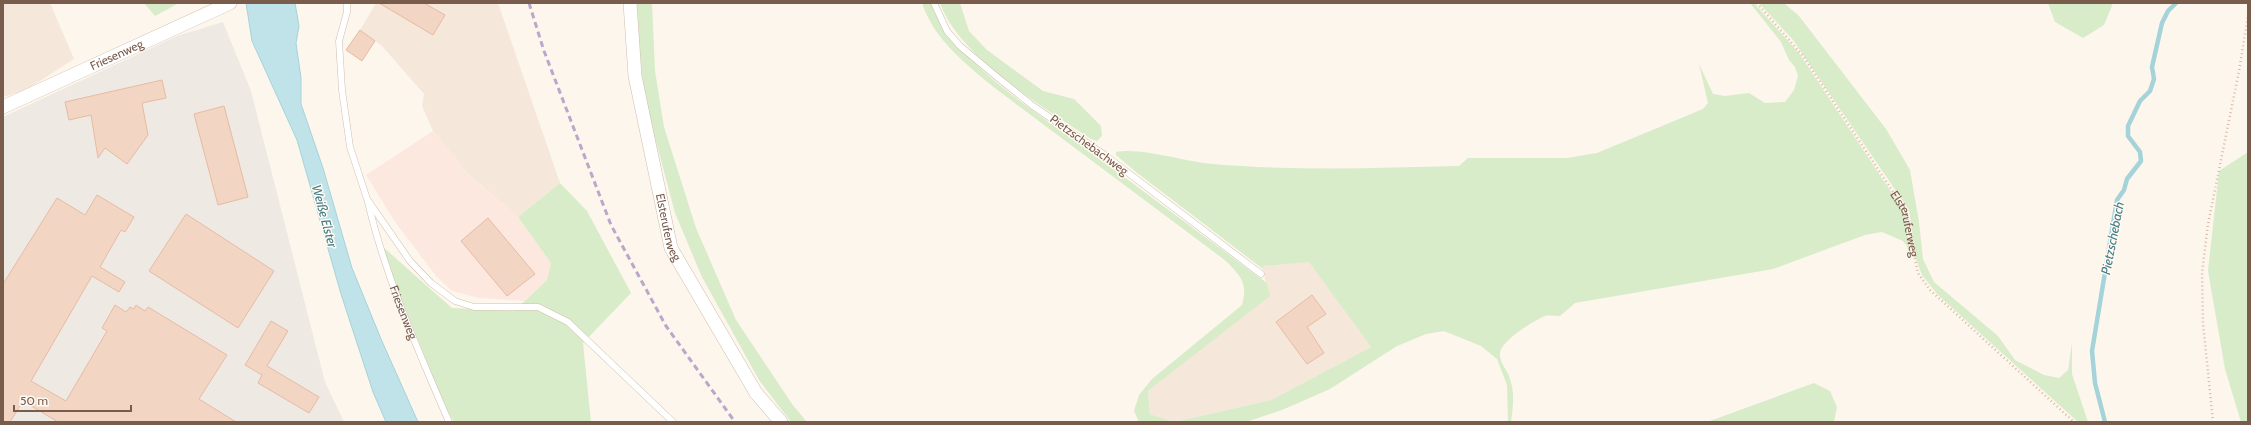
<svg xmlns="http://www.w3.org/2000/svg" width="2251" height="425" viewBox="0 0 2251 425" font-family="Cabin,sans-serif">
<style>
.residential{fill:#f5e8da}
.commercial{fill:#fde8e0}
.industrial{fill:#efe9e4}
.green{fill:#d8ecc9}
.water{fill:#bfe3e8;stroke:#a5d3da}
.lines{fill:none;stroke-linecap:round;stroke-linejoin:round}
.stream{stroke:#a5d3da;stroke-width:4.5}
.building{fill:#f3d5c3;stroke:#e6bba3}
.lane-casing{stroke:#d1beb0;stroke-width:7}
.street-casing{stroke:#d1beb0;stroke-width:14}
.path{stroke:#d9b8a5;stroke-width:2.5;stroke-dasharray:1 3;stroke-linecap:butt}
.lane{stroke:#fff;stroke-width:6}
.street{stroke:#fff;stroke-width:13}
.rail{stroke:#b9a8c9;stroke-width:3;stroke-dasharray:6 4;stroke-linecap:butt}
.labels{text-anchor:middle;stroke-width:3;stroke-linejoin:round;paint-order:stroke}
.street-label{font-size:12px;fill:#7a5c4d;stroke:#fffaf3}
.water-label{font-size:13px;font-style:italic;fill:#437c86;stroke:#fffaf3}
</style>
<rect width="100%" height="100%" fill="#fdf6ec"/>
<g class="residential">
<polygon points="3,3 50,3 74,59 26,90 3,97"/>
<polygon points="376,3 498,3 560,183 518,217 468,174 433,131 422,106 424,94 382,46 360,30"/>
<polygon points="1309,261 1371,347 1271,400 1174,422 1150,414 1148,391 1269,296 1262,266"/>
</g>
<polygon class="commercial" points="433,131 468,174 518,217 551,263 547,280 524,301 479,298 452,291 437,277 395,222 366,175"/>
<polygon class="industrial" points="223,22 251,91 325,382 344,422 3,422 3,117 177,36"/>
<g class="green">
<polygon points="144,3 179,3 155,16"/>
<polygon points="637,3 652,3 655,71 664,127 696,228 736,320 792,404 807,422 791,422 759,380 702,277 675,213 644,96 637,21"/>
<path d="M922,3h9c22,59 114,115 165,153 57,42 114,85 171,127l3,13 -122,95 2,23 24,8 97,-22 100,-53 -62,-85 -46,4v3l-127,-97 -20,-17v-3c25,-5 70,10 97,12 81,7 164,4 246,2l9,-8h99l30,-5 106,-44 5,-6 -9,-39 14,30 12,2 24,-3 16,10 20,-1 9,-12 4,-14 -3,-9 -6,-7 -8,-18 -31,-39h4l45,50 98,148 8,15 6,43 -4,-13 -4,-5 -21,-9 -17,3 -92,34 -198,34 -15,13c-5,0 -11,-1 -15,0 -12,5 -44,25 -45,37 -1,10 8,17 10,26 5,15 3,28 1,43h-3l-1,-37 -10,-26 -16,-13 -37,-15 -18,3 -29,12 -67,43 -48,21 -36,12h-107l-5,-11 5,-16 13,-16 90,-74c6,-23 -1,-28 -16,-44l-230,-172c-29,-24 -62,-49 -74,-86z"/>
<path d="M940,3h20l9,28 18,19 56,41 31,8 27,27 1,10 -5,5 -6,-2c-47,-31 -132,-82 -151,-136z"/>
<polygon points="1759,3 1784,3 1799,16 1886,129 1910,170 1919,222 1923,259 1934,282 1998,336 2015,360 2044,375 2059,378 2068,370 2072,343 2072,374 2088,422 2078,422 1938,295 1922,275 1916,259 1909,210 1793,40"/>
<polygon points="2048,3 2113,3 2104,25 2083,38 2055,22"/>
<polygon points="2248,152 2248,422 2241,422 2225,369 2208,271 2219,171"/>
<polygon points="560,183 587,211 631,293 583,343 591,422 454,422 445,406 394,281 383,247 452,308 514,311 547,280 551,263 518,217"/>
<polygon points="1814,383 1830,391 1837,407 1834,422 1707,422"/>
</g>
<polygon class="water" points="246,3 295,3 299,26 296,43 301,78 301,104 323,168 352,268 381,339 418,422 386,422 373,392 341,294 297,140 252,41"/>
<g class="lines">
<polyline class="stream" points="2105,422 2095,383 2092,351 2117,200 2124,190 2127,179 2141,161 2140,152 2128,136 2128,126 2140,101 2150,91 2154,79 2152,67 2162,23 2168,11 2176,3"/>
</g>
<g class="building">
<polygon points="379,3 424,3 445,15 433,35"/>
<polygon points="360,30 375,41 362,61 346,50"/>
<polygon points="162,80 166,98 142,103 148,135 127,164 105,148 98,158 91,115 69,120 65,102"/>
<polygon points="224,106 248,197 218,205 194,114"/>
<polygon points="97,195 134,217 125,232 121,230 100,267 125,282 119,292 92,276 31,381 66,401 107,331 102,328 115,305 126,312 130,307 134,309 136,305 145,311 148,307 227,355 199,399 236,422 58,422 23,401 10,422 3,422 3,284 57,198 85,215"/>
<polygon points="186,214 274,271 238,328 149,271"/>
<polygon points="488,218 535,274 507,296 461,241"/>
<polygon points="1312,295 1326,314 1307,327 1324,353 1307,364 1276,322"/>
<polygon points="271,321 288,331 267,366 319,397 309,413 258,383 262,375 245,365"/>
</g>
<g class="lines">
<defs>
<g id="lane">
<polyline points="347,3 347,12 339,41 342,90 350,147 367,199 410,261 431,283 455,301 474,307 538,307 568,322 673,422"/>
<polyline points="934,3 947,31 960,46 997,77 1033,106 1106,156 1261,274"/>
<path id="s2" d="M368,202c18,77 50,148 81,220"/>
</g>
<g id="street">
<path id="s3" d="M630,3l5,73 36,172 85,145 25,29"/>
<path id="s4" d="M3,107l227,-104"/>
</g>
</defs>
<use href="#lane" class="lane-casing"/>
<use href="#street" class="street-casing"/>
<g class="path">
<path id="s1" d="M1757,3l46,53 102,154 13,63 12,17 144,132"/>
<polyline points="2213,422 2203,323 2202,273 2208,224 2239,71 2248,16"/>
</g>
<use href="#lane" class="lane"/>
<use href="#street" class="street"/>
<polyline class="rail" points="529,3 544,51 611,225 666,326 735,422"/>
</g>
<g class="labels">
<g class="street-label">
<text dy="4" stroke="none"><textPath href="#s4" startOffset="125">Friesenweg</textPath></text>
<text transform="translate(1089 145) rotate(36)" y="4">Pietzschebachweg</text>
<text dy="4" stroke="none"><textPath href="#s1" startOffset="268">Elsteruferweg</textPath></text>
<text dy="4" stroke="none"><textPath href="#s3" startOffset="228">Elsteruferweg</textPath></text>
<text dy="4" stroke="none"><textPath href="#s2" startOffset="116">Friesenweg</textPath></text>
</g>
<g class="water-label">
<text transform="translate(325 216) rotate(75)" y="5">Weiße Elster</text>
<text transform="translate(2112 238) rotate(-79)" y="5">Pietzschebach</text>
</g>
</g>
<rect width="2251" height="425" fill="none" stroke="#7a5c4d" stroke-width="8"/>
<path d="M14 405v6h117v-6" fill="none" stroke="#7a5c4d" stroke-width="2"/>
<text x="20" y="405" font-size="12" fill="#7a5c4d" stroke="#fffaf3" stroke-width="3" paint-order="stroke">50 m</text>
</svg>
